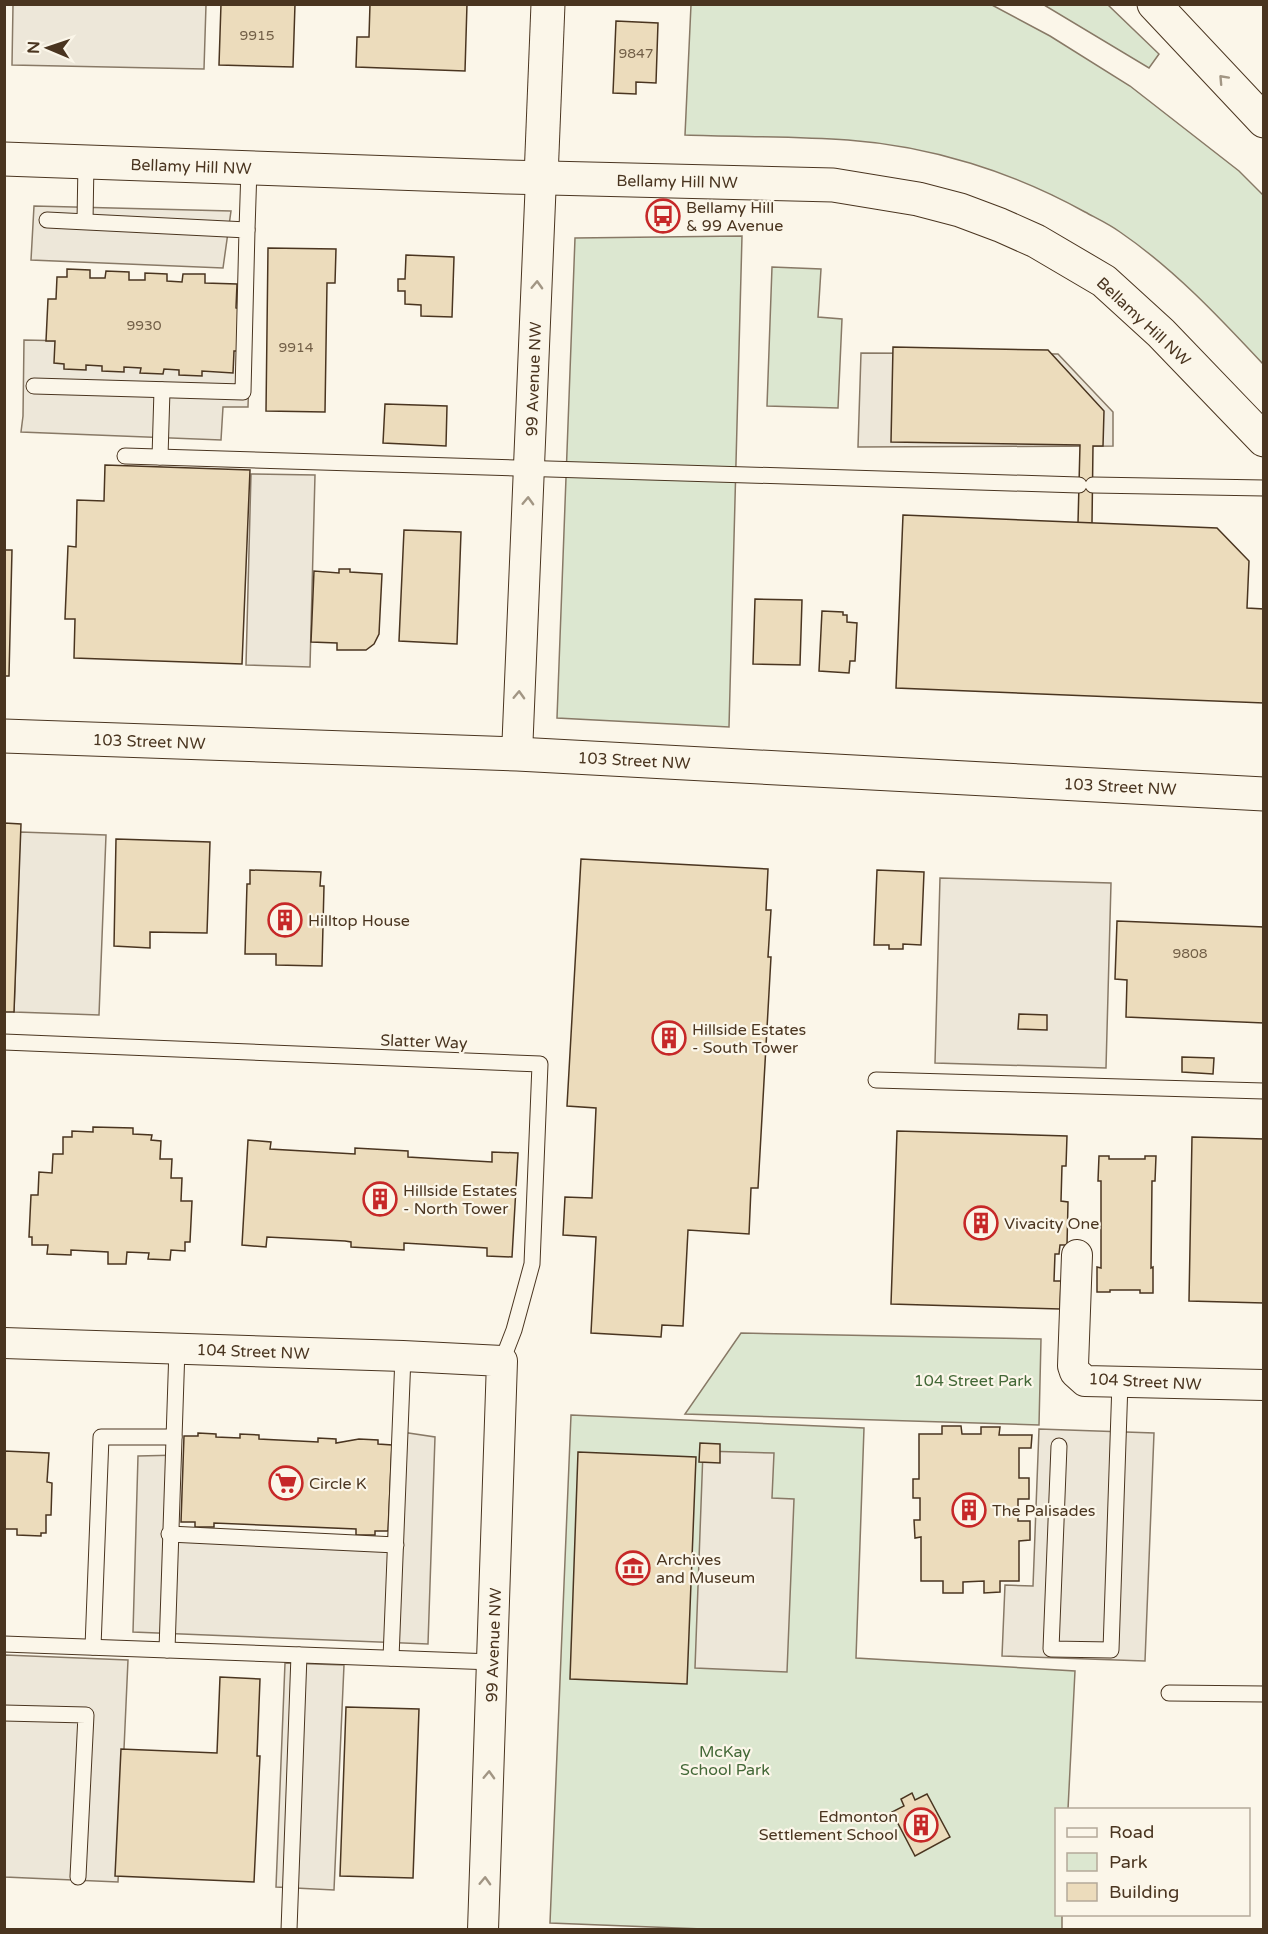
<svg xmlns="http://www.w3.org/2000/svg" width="1268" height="1934" viewBox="0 0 1268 1934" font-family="'Varela Round',sans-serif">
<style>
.green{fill:#dce7d0;stroke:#887966;stroke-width:1.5}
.parking{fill:#ede7d9;stroke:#887966;stroke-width:1.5}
.building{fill:#ecdcbc;stroke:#4a3520;stroke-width:1.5}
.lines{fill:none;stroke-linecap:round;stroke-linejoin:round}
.lane-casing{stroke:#4a3520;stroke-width:17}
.street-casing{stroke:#4a3520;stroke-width:32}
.secondary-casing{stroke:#4a3520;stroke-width:35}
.lane{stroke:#fbf6e9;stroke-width:15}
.street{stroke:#fbf6e9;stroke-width:30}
.secondary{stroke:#fbf6e9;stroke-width:33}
.oneway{stroke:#a29684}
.labels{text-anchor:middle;stroke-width:4.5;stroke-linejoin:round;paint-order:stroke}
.number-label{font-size:14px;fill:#725f47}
.street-label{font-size:16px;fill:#4a3520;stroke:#fbf6e9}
.poi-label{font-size:16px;fill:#4a3520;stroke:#fbf6e9;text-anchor:start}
.park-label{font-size:16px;fill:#436837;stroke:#fbf6e9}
</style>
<rect width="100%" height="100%" fill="#fbf6e9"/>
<g class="green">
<path d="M691,5h301l58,31 80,50 109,85 24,24v169c-44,-47 -89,-95 -143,-132 -11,-8 -24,-14 -35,-20 -72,-40 -154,-66 -237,-72 -54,-4 -109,-3 -163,-5z"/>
<polygon points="1044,5 1108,5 1159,54 1149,68"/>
<polygon points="742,236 729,727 557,718 575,238"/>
<polygon points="772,267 821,269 818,317 842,319 838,408 767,406"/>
<polygon points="741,1333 1041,1339 1039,1425 685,1414"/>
<polygon points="571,1415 864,1428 856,1658 1075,1671 1068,1809 1056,1810 1056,1914 1062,1915 1062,1929 729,1930 550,1923"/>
</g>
<g class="parking">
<polygon points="13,5 206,5 204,69 12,65"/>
<polygon points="34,206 231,211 223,268 31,260"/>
<polygon points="24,340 250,345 248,407 223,407 221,440 21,432 23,416"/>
<polygon points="861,353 1058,354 1113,412 1113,446 858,447"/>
<polygon points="251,474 315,475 310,667 246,665"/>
<polygon points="20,832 106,835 99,1015 14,1012"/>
<polygon points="940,878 1111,883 1106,1068 935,1063"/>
<polygon points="1039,1429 1154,1433 1145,1661 1002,1656 1005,1585 1033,1586"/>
<polygon points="395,1431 435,1437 428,1644 133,1632 138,1456 180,1455 178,1531 388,1540"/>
<polygon points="703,1451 774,1453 772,1498 794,1499 787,1672 695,1668"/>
<polygon points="5,1655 128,1660 118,1882 5,1877"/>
<polygon points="285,1663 344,1665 334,1890 276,1887"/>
</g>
<g class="building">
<polygon points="221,4 295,4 293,67 219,65"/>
<polygon points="370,4 467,4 465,71 356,67 357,37 369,37"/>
<polygon points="616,21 658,23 656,83 636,82 636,94 613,93"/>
<polygon points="268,248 336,249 335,283 327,283 325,412 266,411"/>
<polygon points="406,255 454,257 452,317 421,316 421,305 405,304 405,291 398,291 398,279 405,279"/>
<polygon points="67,269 90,270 90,278 105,278 106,271 129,272 129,280 145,280 145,273 167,274 167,281 182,282 183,274 205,274 205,283 237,284 236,308 241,309 240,351 234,351 233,373 202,371 202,376 179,375 179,370 164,369 163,374 140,373 141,368 124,367 124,372 102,371 102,366 86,365 86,370 64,369 64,364 54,363 55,341 46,341 48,299 56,299 57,277 67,277"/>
<polygon points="893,347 1048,350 1104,411 1103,446 1093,446 1092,523 1078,523 1080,445 891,442"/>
<polygon points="385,404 447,406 446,446 383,443"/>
<polygon points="105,465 250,470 242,664 74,658 75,619 65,619 68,546 76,547 77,500 104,501"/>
<polygon points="903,515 1217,528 1249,561 1247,608 1264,609 1264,703 896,688"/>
<polygon points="404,530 461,532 457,644 399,641"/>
<polygon points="4,550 12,550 9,676 4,676"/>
<polygon points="339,569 350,569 350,572 382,574 379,634 374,644 366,650 337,650 337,643 311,642 314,571 339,573"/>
<polygon points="755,599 802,600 800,665 753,664"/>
<polygon points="822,611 843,612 843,615 847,615 847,622 857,623 855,661 850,661 849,673 819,671"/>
<polygon points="4,823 21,824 14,1012 4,1012"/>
<polygon points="116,839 210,842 207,933 150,932 150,948 114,946"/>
<polygon points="581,859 768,869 766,910 771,910 768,957 771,957 758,1188 751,1188 749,1234 688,1230 683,1326 662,1325 661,1337 591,1333 596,1237 563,1235 565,1197 592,1198 596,1108 567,1106"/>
<polygon points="250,870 321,872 320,886 324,886 322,966 276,965 276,954 245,954 247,884 250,884"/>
<polygon points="877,870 924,872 921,945 903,944 903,949 889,949 889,945 874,945"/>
<polygon points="1117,921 1264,927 1264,1023 1126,1017 1127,980 1115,979"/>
<polygon points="1019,1014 1047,1015 1047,1030 1018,1029"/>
<polygon points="1182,1057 1214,1058 1213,1074 1182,1072"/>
<polygon points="93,1127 133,1128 133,1134 152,1135 151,1140 161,1141 160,1159 172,1159 171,1178 182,1178 181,1201 192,1201 190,1242 185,1242 185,1251 171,1250 170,1260 148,1259 149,1253 127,1252 126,1264 108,1264 108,1252 71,1250 71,1255 47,1254 48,1245 32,1245 32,1237 29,1237 31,1195 38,1195 39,1172 52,1173 53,1154 63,1154 63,1137 72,1137 72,1131 93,1132"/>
<polygon points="897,1131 1067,1136 1066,1166 1062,1166 1061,1201 1068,1202 1067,1245 1060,1245 1059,1254 1055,1254 1054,1281 1061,1281 1060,1309 891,1304"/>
<polygon points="1192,1137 1264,1139 1264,1303 1189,1301"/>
<polygon points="248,1140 271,1142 270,1149 355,1154 355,1148 408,1151 408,1157 492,1162 492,1152 518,1153 512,1257 487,1256 487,1248 404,1243 404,1250 351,1247 351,1242 345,1241 267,1237 266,1247 242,1245"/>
<polygon points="1099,1156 1109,1156 1109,1159 1145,1159 1145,1156 1156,1156 1155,1181 1152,1181 1151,1268 1153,1267 1153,1293 1140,1293 1140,1290 1110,1290 1110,1292 1097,1292 1097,1267 1101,1268 1101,1181 1098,1181"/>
<polygon points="942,1426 961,1426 962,1434 981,1434 981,1427 1000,1427 999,1435 1032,1435 1031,1448 1019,1448 1019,1478 1029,1478 1029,1499 1018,1499 1018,1521 1030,1521 1030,1540 1019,1541 1019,1581 1000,1581 1000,1592 984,1593 984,1581 963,1582 963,1593 943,1593 943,1581 921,1581 921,1537 915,1538 914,1520 920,1520 920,1498 913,1498 913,1479 919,1479 919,1434 942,1434"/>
<polygon points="198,1433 216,1434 216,1437 240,1438 240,1434 259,1435 259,1439 318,1442 318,1438 336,1439 336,1443 359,1439 378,1440 378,1444 392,1445 388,1531 375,1531 375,1535 356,1535 356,1529 214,1523 214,1527 195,1527 195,1522 181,1522 184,1436 198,1436"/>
<polygon points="700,1443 720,1444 720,1463 699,1462"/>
<polygon points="4,1451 49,1453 47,1482 52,1483 51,1515 46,1515 46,1533 41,1533 41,1536 17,1535 17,1529 4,1529"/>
<polygon points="578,1452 696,1457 687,1684 570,1679"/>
<polygon points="220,1677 260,1679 257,1756 260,1756 254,1882 115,1876 121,1749 217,1753"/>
<polygon points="346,1707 419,1709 413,1878 340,1876"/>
<polygon points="912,1793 915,1800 927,1794 950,1837 915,1856 892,1812 904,1806 901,1799"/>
</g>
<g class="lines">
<defs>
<g id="lane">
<polyline points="85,221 86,162"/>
<polyline points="247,230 249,168"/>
<polyline points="34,386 243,392 247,230 47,220"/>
<polyline points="125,456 1079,485"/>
<polyline points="160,457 162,390"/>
<polyline points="1093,485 1264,488"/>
<polyline points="4,1042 540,1064 532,1264 514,1330 502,1361"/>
<polyline points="876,1080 1264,1091"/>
<polyline points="1059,1446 1051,1649 1111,1650 1120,1382"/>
<polyline points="169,1534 396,1545"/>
<polyline points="4,1644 493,1662"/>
<polyline points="93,1647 101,1437 174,1437"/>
<polyline points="167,1650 177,1348"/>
<polyline points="391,1658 403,1356"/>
<polyline points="1169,1693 1264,1694"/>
<polyline points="4,1713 86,1715 78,1877"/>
<polyline points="289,1930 299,1655"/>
</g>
<g id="street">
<polyline points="517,754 541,178"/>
<polyline points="1077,1255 1073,1366 1075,1372 1085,1381 1264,1385"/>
<polyline points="4,1343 403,1356 502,1361 483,1930"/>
</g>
<g id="secondary">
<polyline points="1154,4 1264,121"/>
<polyline points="4,159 507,177 833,185 918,199 960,210 1000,225 1036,241 1104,281 1161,333 1264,440"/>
<polyline points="541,178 548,4"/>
<polyline points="4,736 517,754 1264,794"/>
</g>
</defs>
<use href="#lane" class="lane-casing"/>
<use href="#street" class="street-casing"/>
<use href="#secondary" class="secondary-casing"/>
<use href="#lane" class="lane"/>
<use href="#street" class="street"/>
<use href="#secondary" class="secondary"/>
</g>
<defs><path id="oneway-chevron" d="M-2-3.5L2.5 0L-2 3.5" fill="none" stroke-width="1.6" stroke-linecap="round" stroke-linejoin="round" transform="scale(1.5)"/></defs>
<g class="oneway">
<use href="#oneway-chevron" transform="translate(1223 79) rotate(-133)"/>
<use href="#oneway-chevron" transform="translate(537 285) rotate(-88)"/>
<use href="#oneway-chevron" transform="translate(528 501) rotate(-88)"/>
<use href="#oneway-chevron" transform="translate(519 695) rotate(-88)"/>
<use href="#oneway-chevron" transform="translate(489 1775) rotate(-88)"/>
<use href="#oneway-chevron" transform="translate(485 1881) rotate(-88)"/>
</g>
<defs>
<symbol id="bus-ring" viewBox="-11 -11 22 22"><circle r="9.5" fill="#fbf6e9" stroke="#c62828" stroke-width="1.5"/><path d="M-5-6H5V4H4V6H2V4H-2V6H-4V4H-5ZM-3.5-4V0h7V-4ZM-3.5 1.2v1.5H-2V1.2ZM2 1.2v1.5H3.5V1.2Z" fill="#c62828"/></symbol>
<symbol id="building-ring" viewBox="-11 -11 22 22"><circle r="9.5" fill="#fbf6e9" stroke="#c62828" stroke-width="1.5"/><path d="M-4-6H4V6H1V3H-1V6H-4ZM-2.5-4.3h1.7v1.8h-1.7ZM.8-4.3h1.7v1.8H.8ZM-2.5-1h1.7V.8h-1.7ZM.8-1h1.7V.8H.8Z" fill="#c62828"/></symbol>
<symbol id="supermarket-ring" viewBox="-11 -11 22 22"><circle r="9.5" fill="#fbf6e9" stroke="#c62828" stroke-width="1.5"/><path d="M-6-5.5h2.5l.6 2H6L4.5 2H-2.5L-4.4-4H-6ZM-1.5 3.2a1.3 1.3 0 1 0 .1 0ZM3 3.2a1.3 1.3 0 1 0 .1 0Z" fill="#c62828"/></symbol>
<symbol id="museum-ring" viewBox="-11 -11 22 22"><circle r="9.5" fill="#fbf6e9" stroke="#c62828" stroke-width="1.5"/><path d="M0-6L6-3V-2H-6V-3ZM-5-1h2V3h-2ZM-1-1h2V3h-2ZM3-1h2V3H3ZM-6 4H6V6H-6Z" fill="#c62828"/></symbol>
</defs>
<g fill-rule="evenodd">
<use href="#bus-ring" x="644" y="197" width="38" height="38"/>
<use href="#building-ring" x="266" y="901" width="38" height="38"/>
<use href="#building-ring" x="650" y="1019" width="38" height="38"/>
<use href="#building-ring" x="361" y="1180" width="38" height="38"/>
<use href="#building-ring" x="962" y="1204" width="38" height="38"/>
<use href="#supermarket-ring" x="267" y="1464" width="38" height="38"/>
<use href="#building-ring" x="950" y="1491" width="38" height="38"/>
<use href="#museum-ring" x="614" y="1549" width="38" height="38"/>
<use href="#building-ring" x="902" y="1806" width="38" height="38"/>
</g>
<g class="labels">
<g class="number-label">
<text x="257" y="40">9915</text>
<text x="636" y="58">9847</text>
<text x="144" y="330">9930</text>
<text x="296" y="352">9914</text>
<text x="1190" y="958">9808</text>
</g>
<g class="street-label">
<text transform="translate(191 166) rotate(2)" y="6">Bellamy Hill NW</text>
<text transform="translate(677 181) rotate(1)" y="6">Bellamy Hill NW</text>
<text transform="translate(1144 321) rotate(43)" y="6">Bellamy Hill NW</text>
<text transform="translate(533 379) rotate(-88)" y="6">99 Avenue NW</text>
<text transform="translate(149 741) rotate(2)" y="6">103 Street NW</text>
<text transform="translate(634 760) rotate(3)" y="6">103 Street NW</text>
<text transform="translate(1120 786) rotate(3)" y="6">103 Street NW</text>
<text transform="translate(424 1041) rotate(2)" y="6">Slatter Way</text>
<text transform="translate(253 1351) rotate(2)" y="6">104 Street NW</text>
<text transform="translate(1145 1381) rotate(3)" y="6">104 Street NW</text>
<text transform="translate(493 1645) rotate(-88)" y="6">99 Avenue NW</text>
</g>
<g class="poi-label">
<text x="686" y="213">Bellamy Hill<tspan x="686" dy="18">&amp; 99 Avenue</tspan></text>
<text x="308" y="926">Hilltop House</text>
<text x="692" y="1035">Hillside Estates<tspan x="692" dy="18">- South Tower</tspan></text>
<text x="403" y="1196">Hillside Estates<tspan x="403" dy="18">- North Tower</tspan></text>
<text x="1004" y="1229">Vivacity One</text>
<text x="309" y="1489">Circle K</text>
<text x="992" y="1516">The Palisades</text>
<text x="656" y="1565">Archives<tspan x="656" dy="18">and Museum</tspan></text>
<text x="898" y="1822" text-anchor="end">Edmonton<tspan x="898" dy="18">Settlement School</tspan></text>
</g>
<g class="park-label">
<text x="973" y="1386">104 Street Park</text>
<text x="725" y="1757">McKay<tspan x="725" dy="18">School Park</tspan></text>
</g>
</g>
<rect width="1268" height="1934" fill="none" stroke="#4a3520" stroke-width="12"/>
<rect x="1055" y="1808" width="195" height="108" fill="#fbf6e9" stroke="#b4a999" stroke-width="1.5"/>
<rect x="1067" y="1828" width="30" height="9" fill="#fbf6e9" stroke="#b4a999" stroke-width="1.5"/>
<text x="1109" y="1838" font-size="18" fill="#4a3520">Road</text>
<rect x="1067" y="1853" width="30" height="18" fill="#dce7d0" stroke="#b4a999" stroke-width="1.5"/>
<text x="1109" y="1868" font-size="18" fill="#4a3520">Park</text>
<rect x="1067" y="1883" width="30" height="18" fill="#ecdcbc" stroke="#b4a999" stroke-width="1.5"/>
<text x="1109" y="1898" font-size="18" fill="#4a3520">Building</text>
<g transform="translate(48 48) rotate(272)" stroke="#fbf6e9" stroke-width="4.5" paint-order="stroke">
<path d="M0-4.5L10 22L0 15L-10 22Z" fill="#4a3520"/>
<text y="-9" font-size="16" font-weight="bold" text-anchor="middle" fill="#4a3520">N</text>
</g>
</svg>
